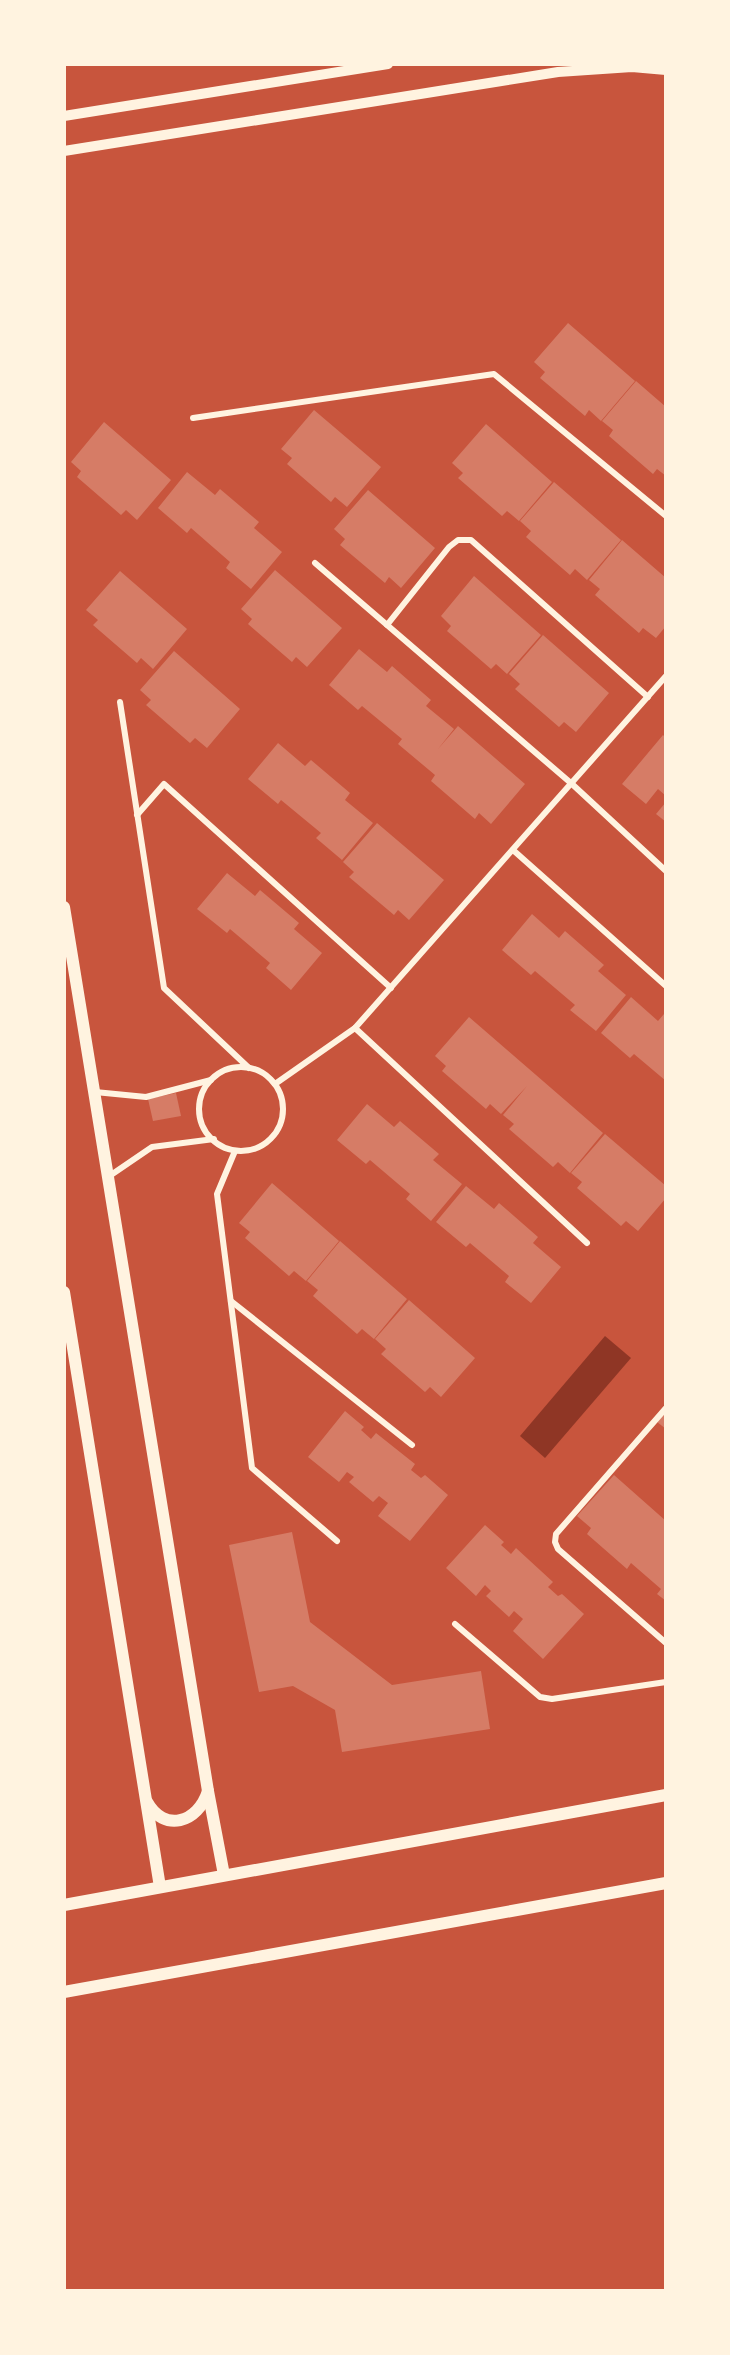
<svg xmlns="http://www.w3.org/2000/svg" width="730" height="2355" viewBox="0 0 730 2355" font-family="'Golos Text',sans-serif">
<style>
.water{fill:#8f3625}
.building{fill:#d67c66}
.lines{fill:none;stroke-linecap:round;stroke-linejoin:round}
.minor{stroke:#fff3e0;stroke-width:6}
.tertiary{stroke:#fff3e0;stroke-width:10}
.secondary{stroke:#fff3e0;stroke-width:12}
</style>
<rect width="100%" height="100%" fill="#c8553d"/>
<polygon class="water" points="605,1336 631,1358 545,1458 520,1436"/>
<g class="building">
<polygon points="568,323 635,381 601,421 589,410 585,416 540,378 545,372 534,362"/>
<polygon points="636,381 666,407 666,476 657,469 653,474 609,436 613,430 602,421"/>
<polygon points="314,410 381,467 347,507 335,497 331,502 287,464 292,458 281,449"/>
<polygon points="104,422 171,480 137,520 126,510 121,515 77,477 81,471 71,462"/>
<polygon points="486,424 552,482 519,521 507,511 502,516 458,478 463,473 452,463"/>
<polygon points="187,472 215,495 220,489 259,522 254,528 282,552 251,589 226,568 230,562 191,528 187,533 158,508"/>
<polygon points="554,482 621,540 587,580 575,569 570,575 526,537 531,531 520,521"/>
<polygon points="368,490 435,548 401,588 389,577 385,583 340,545 345,539 334,529"/>
<polygon points="622,540 666,578 666,626 656,638 643,628 639,633 595,595 600,589 589,580"/>
<polygon points="275,570 342,628 307,667 296,657 292,662 248,624 252,619 241,609"/>
<polygon points="120,571 187,629 153,669 141,658 137,663 93,625 98,620 86,610"/>
<polygon points="474,576 541,635 507,674 496,664 491,669 447,631 451,626 441,616"/>
<polygon points="543,635 609,693 576,732 564,722 559,727 515,689 520,684 509,674"/>
<polygon points="359,649 387,672 392,666 431,700 426,706 454,729 438,749 458,726 525,784 491,824 479,813 475,819 431,781 435,775 398,744 402,739 362,706 358,710 329,685"/>
<polygon points="174,651 240,709 207,748 195,738 190,743 146,705 151,700 140,690"/>
<polygon points="663,735 666,738 666,796 658,789 646,804 622,784"/>
<polygon points="278,743 305,766 311,760 350,793 345,800 373,823 342,860 316,838 321,833 281,800 278,804 248,779"/>
<polygon points="666,802 666,822 656,814"/>
<polygon points="377,823 444,880 409,920 398,910 394,915 349,877 354,872 343,862"/>
<polygon points="227,873 255,896 260,890 299,923 294,929 322,953 291,990 266,968 270,963 230,929 227,933 197,909"/>
<polygon points="532,914 559,938 565,931 604,965 598,971 626,995 596,1031 570,1010 575,1005 535,971 531,975 502,950"/>
<polygon points="631,997 658,1021 664,1014 666,1016 666,1081 634,1054 630,1058 601,1033"/>
<polygon points="469,1017 603,1133 570,1173 558,1162 553,1167 509,1129 514,1124 503,1115 527,1086 501,1114 490,1104 486,1109 442,1071 446,1066 435,1056"/>
<polygon points="176,1093 181,1116 153,1121 148,1099"/>
<polygon points="367,1104 394,1127 400,1121 439,1154 433,1160 462,1184 431,1221 406,1199 410,1194 370,1160 366,1164 337,1140"/>
<polygon points="605,1134 666,1186 666,1198 638,1231 626,1221 621,1226 577,1188 582,1182 571,1173"/>
<polygon points="272,1183 339,1241 306,1281 294,1271 289,1276 245,1238 250,1232 239,1223"/>
<polygon points="466,1186 494,1209 499,1203 538,1237 533,1243 561,1267 531,1303 505,1282 509,1276 470,1243 466,1247 436,1222"/>
<polygon points="340,1241 407,1299 374,1339 362,1329 357,1334 313,1296 318,1290 307,1281"/>
<polygon points="409,1300 475,1358 441,1397 430,1387 425,1392 381,1354 386,1349 375,1339"/>
<polygon points="345,1411 364,1427 361,1430 371,1439 376,1433 415,1464 411,1470 421,1478 425,1475 448,1495 410,1541 378,1516 388,1503 379,1496 373,1502 349,1482 354,1477 347,1472 339,1482 308,1457"/>
<polygon points="666,1412 666,1429 657,1422"/>
<polygon points="614,1475 666,1521 666,1601 657,1594 661,1589 631,1563 627,1569 587,1534 591,1528 577,1516"/>
<polygon points="485,1525 504,1542 501,1545 511,1554 516,1548 553,1582 548,1587 558,1596 562,1594 584,1614 543,1659 513,1631 523,1619 514,1611 509,1617 486,1596 491,1591 485,1585 476,1596 446,1568"/>
<polygon points="292,1532 310,1622 392,1685 481,1671 490,1729 342,1752 335,1710 293,1686 259,1692 229,1545"/>
</g>
<g class="lines">
<g class="minor">
<polyline points="193,418 494,374 666,516"/>
<polyline points="315,563 572,784 666,871"/>
<polyline points="387,625 449,547 458,540 471,540 648,697"/>
<polyline points="120,702 164,988 249,1068"/>
<polyline points="137,815 164,784 391,988"/>
<polyline points="513,850 666,986"/>
<polyline points="355,1028 587,1243"/>
<circle cx="241" cy="1109" r="42"/>
<polyline points="275,1084 355,1028 666,676"/>
<polyline points="95,1092 146,1097 211,1080"/>
<polyline points="235,1151 217,1194 252,1468 337,1541"/>
<polyline points="108,1177 152,1147 214,1139"/>
<polyline points="231,1301 412,1445"/>
<polyline points="666,1408 556,1534 555,1542 558,1549 666,1643"/>
<polyline points="455,1624 540,1697 552,1699 666,1682"/>
</g>
<g class="tertiary">
<polyline points="64,116 388,64"/>
<polyline points="64,151 558,72 632,67 666,70"/>
</g>
<g class="secondary">
<polyline points="64,907 208,1791 224,1875"/>
<polyline points="64,1292 160,1887"/>
<path d="M147,1802c17,31 51,21 61,-11"/>
<polyline points="64,1905 666,1795"/>
<polyline points="64,1992 666,1883"/>
</g>
</g>
<rect width="730" height="2355" fill="none" stroke="#fff3e0" stroke-width="132"/>
</svg>
